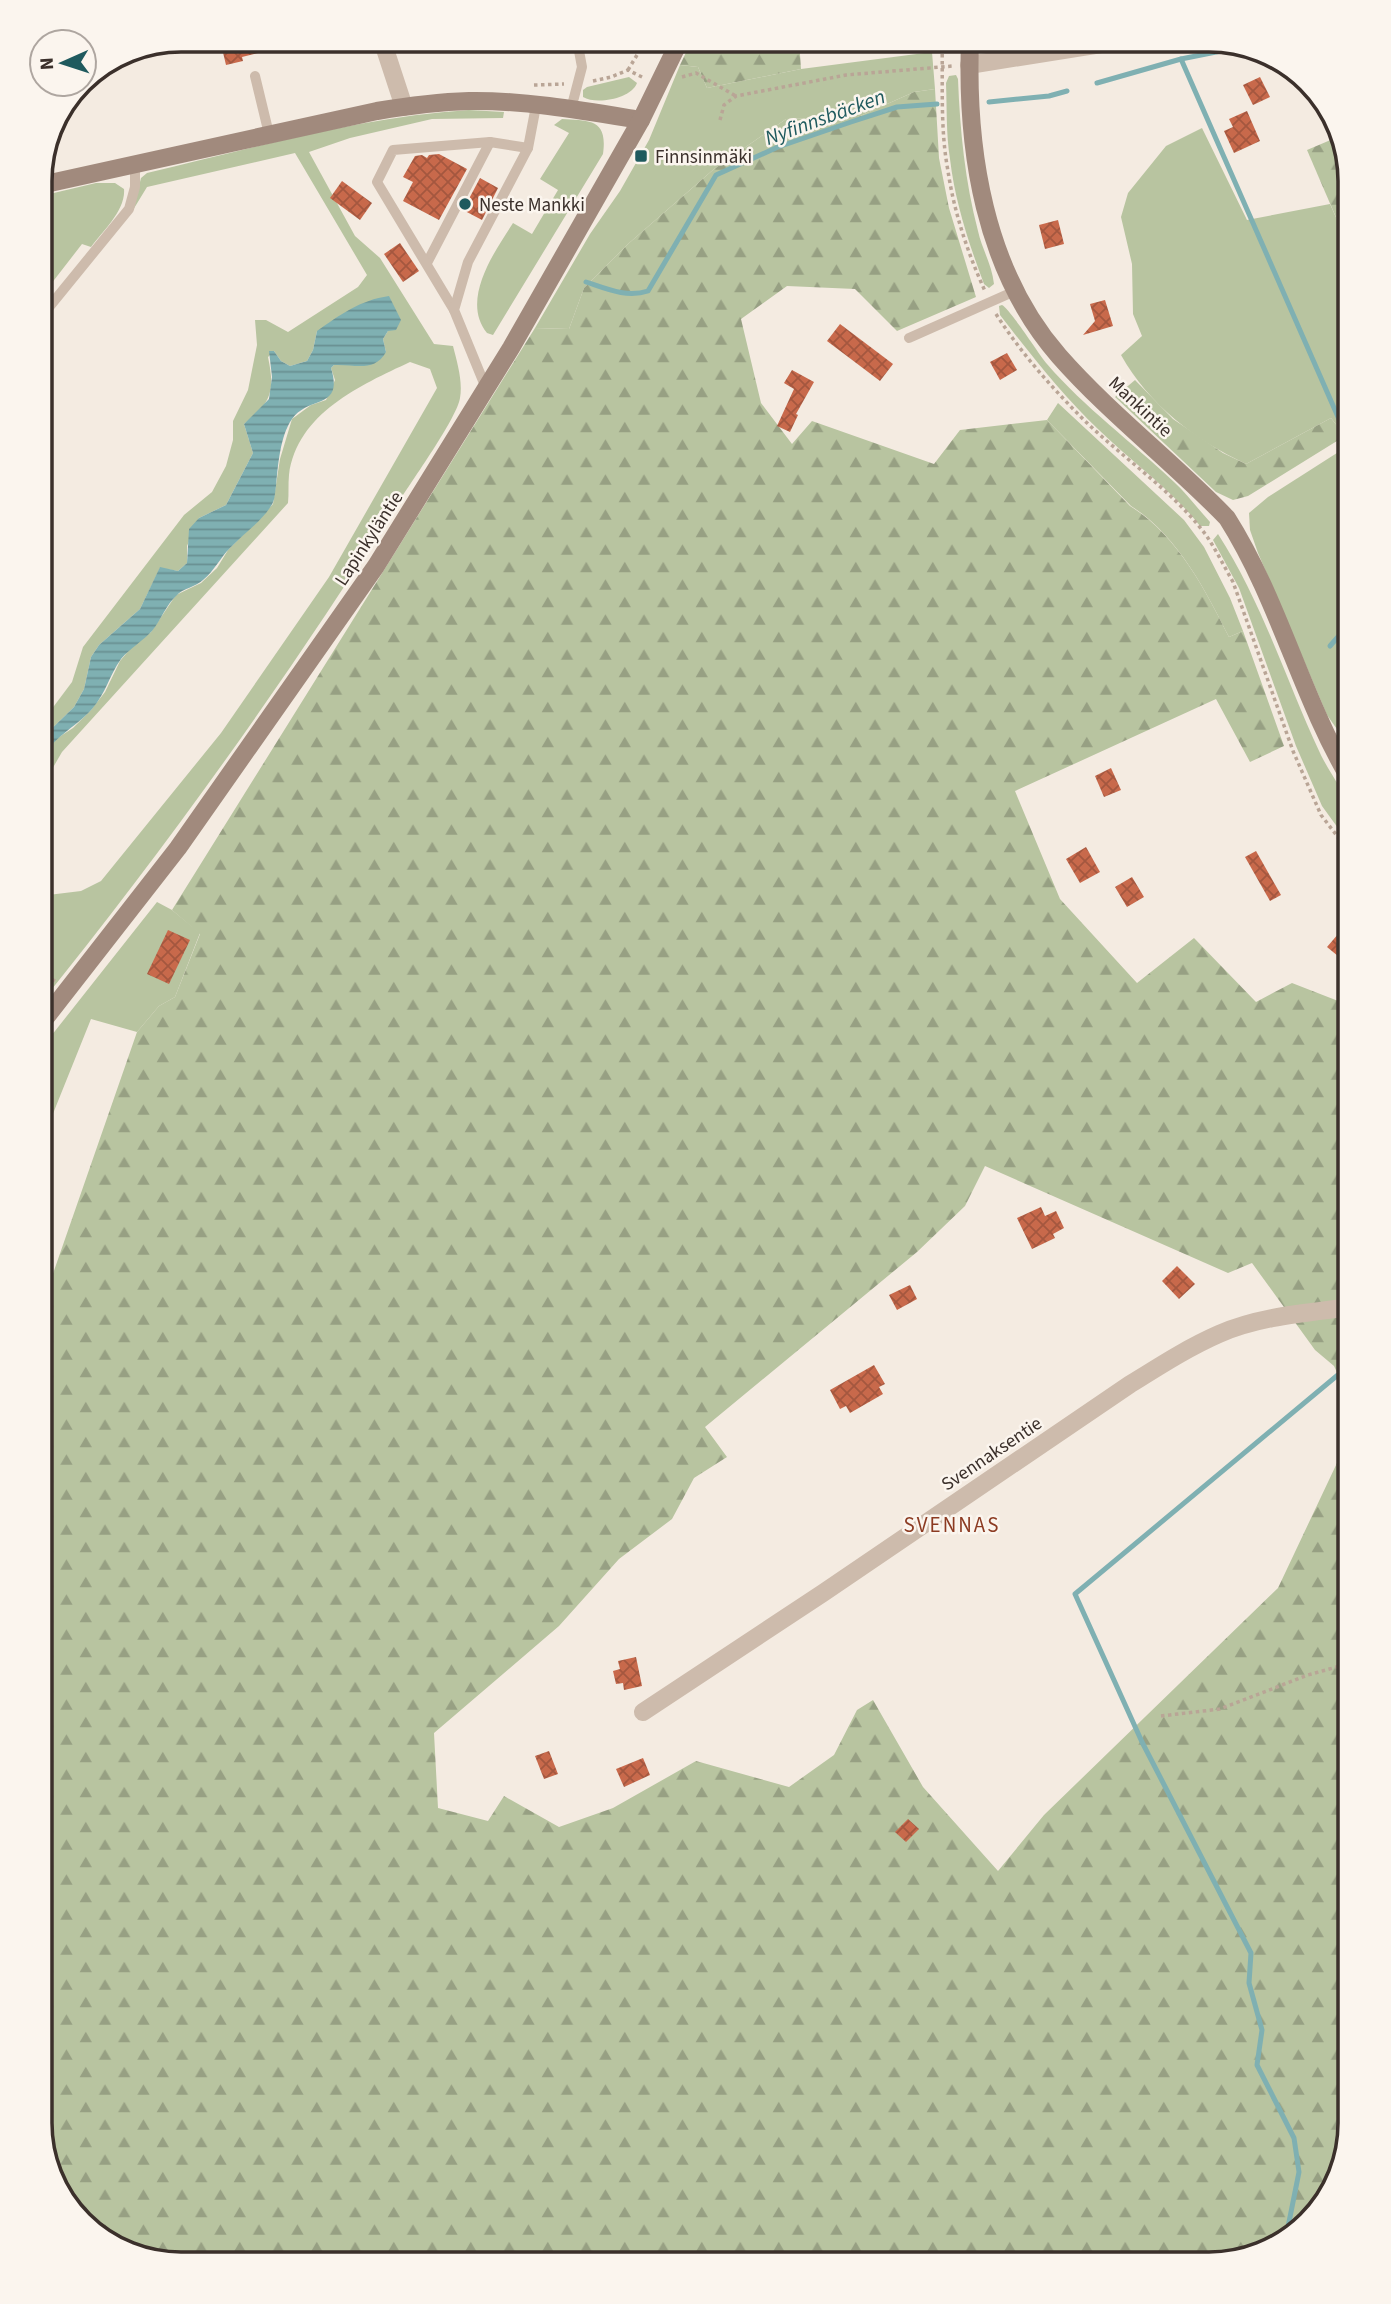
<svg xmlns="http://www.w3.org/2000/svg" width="1391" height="2304" viewBox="0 0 1391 2304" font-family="'Source Sans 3',sans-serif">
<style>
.grass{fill:#b8c4a0}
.forest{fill:url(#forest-firs);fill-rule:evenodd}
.water{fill:url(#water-rules)}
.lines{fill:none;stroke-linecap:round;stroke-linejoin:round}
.stream{stroke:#7fb0b2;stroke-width:5}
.building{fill:url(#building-cross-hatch)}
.path{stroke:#b9a596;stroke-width:3.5;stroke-dasharray:3.5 3.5;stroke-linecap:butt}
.lane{stroke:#cdbbac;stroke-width:10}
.street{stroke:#cdbbac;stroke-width:18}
.secondary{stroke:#a18a7d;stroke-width:18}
.poi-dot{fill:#1f5a5e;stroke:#fbf5ee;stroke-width:2.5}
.labels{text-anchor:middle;stroke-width:5;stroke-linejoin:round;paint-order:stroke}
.poi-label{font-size:19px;fill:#3b302b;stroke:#fbf5ee;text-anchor:start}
.street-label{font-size:19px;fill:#3b302b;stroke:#fbf5ee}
.water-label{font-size:21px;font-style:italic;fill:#1f5a5e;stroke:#fbf5ee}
.neighbourhood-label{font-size:21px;letter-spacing:2px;fill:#8c3b22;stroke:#fbf5ee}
.rim{fill:none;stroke:#3b302b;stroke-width:3.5}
</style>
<defs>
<pattern id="forest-firs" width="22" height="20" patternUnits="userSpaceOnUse" patternTransform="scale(1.75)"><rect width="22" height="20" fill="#b8c4a0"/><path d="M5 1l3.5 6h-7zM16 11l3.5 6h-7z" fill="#97a083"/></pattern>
<pattern id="water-rules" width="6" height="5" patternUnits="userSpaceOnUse" patternTransform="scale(1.75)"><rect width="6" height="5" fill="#7fb0b2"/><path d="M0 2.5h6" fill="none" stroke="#699091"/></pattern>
<pattern id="building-cross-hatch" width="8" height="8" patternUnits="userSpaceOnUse" patternTransform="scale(1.75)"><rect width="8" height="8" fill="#c8694b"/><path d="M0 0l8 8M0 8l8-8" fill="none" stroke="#a4573f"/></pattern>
</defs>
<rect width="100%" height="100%" fill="#f4ebe1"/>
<g class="grass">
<polygon points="932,52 935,89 914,92 858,117 786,119 714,169 628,244 584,288 569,329 535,328 590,234 620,191 649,140 680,65 698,67 707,88 801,69"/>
<path d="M956,75l2,4c2,52 7,102 20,152 4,18 14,34 16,53l-5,4 -5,-4c-15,-40 -29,-82 -34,-125 -4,-25 -3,-51 -4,-76l3,-7z"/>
<path d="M629,77l8,6c-6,16 -41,22 -54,14v-7l4,-3z"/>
<path d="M469,110l35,2 -1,6 -71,1 -82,19 -41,14 46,84 25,22 54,86 19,2c4,16 10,35 7,52 -3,20 -49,84 -62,105 -109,173 -229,341 -358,501v-108l41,-5 20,-10 120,-148 108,-156 108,-189 -7,-19 -20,-7c-49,23 -113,51 -121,113 -1,9 0,19 -1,28l-226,249 -22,38v-28l4,-9 12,-14 17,-11 18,-18 14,-18 15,-31 11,-13 20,-16 25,-37 25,-12 16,-15 11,-18 45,-46 7,-45 12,-40 19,-14 15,-5 9,-20 -4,-12 3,-3 52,-13 -3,-13 5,-8h-71l-4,19 -6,11 -17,5 -9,-5 -7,-10 -6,6c7,34 4,45 -24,67l9,29 -27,52 -27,13 -12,28v17l-9,8 -18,-3 -20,41 -41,36 -8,12 -7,32 -10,18 -34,33v-20l5,-2 27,-36 11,-35 101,-132 28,-23 14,-26 7,-26v-19l15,-31 9,-45 -2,-25h11l22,12 70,-45 9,-12 -72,-122 -148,34 -14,23 8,-32 6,-5c106,-25 213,-56 322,-63z"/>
<path d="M562,119c27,2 46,-1 41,35l-110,181 -6,-2c-27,-33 8,-82 26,-110l19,11 26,-44 -18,-11 29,-46 -15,-8z"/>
<path d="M1202,128l45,92 83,-16 21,47v182l-6,3 -14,-18 -85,46c-51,-24 -97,-59 -125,-109l21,-19 -9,-22 -1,-50 -11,-47 7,-24 38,-47z"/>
<path d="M96,183h19l9,6c2,21 -22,43 -33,58l-9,-3 -31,40 -10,2v-90z"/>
<path d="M1002,305c8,4 36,48 45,59 38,44 85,78 127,118 13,12 24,27 36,40l-1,4h-9c-28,-36 -68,-64 -101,-96 -37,-35 -68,-75 -99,-115l-1,-9z"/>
<path d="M1058,403l126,117 20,27 26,51 13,33 -14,6c-24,-48 -52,-102 -98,-131l-84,-86z"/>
<polygon points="1351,444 1351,749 1327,715 1258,553 1250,530 1249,513 1268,497"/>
<path d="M1218,534c44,68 68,146 102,219 5,12 29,47 31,56 2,12 0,25 0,37l-29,-40 -26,-60 -57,-158 -26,-48z"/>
<polygon points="157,902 172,910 200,933 175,997 159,1006 137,1032 91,1019 40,1146 40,1050"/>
</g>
<g class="forest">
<polygon points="692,40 799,40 801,69 707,88 698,67 680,65"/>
<path d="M935,89l4,69 10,50 27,89 -79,34 -42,-42 -68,-3 -46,33 20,84 31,41 20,-23 122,43 26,-34 87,-10 83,86c47,29 75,83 99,131l14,-6 41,115 -34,16 -34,-63 -201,92 45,108 77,84 57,-45 62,64 36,-19 59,23v1117l-19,71 -59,55 -63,15 -1038,-1 -69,-23 -48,-54 -15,-63v-812l97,-279 22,-26 16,-9 25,-63 -28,-24 363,-582 34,1 15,-41 44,-44 86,-75 72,-50 72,-2 56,-25zM985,1166l243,107 24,-10 63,87 19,16 15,32 -12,65 -59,125 -234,227 -46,56 -75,-84 -50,-87 -16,10 -23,45 -45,32 -93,-26 -83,47 -54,19 -55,-31 -16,25 -50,-13 -4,-75 125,-107 60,-67 53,-40 22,-41 33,-21 -22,-30 212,-175 48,-46z"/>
<polygon points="1340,136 1351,181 1351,216 1338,222 1307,150"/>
<polygon points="1135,380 1173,419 1223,453 1246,464 1331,418 1345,436 1248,496 1233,500 1216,492 1115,397"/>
</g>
<path class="water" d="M389,296l12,24 -5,10 -8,1 -5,8 3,13c-12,21 -31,12 -52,13l-3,3c13,42 -22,27 -39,51 -12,17 -14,47 -16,67 -1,6 -1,15 -5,20 -10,16 -28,28 -41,42 -10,10 -15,22 -27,32 -7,7 -20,8 -27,16 -10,9 -15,24 -24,35 -9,10 -22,17 -31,28 -12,17 -15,34 -29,50 -17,19 -41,29 -52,53v-22l34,-33 10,-18 7,-32 8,-12 41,-36 20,-42 18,4 9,-8 2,-34 10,-11 27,-13 27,-52 -9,-29 25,-25 3,-22 -3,-26h5l7,10 9,5 17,-5 6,-11 4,-19c23,-16 43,-31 72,-35z"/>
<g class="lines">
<g class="stream">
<polyline points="1181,59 1342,426"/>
<polyline points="1097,83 1181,59 1226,50"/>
<polyline points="989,102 1049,96 1067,91"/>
<path d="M586,282c21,7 41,16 62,9l68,-116 62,-28 73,-25 46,-15 40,-3"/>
<polyline points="1330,646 1351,622"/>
<polyline points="1286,2237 1299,2172 1294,2138 1257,2065 1262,2030 1249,1983 1251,1953 1142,1742 1075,1594 1351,1364"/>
</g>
</g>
<g class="building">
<polygon points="220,40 255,40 258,53 242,57 243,61 226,65"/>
<polygon points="1260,77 1270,97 1253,105 1243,85"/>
<polygon points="1247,111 1260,141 1234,153 1224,131 1233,127 1229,119"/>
<polygon points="439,154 467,169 439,220 403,201 413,182 403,177 415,156 422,155 427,158 429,155"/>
<polygon points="480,178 498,188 482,220 463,210"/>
<polygon points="342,181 372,203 360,220 330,198"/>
<polygon points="1058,220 1064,244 1045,249 1039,225"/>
<polygon points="400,243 419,271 403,282 384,254"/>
<polygon points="1105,300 1113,326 1083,335 1095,321 1090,304"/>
<polygon points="840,324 893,364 880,381 827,341"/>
<polygon points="1007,353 1017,370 1000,380 990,362"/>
<polygon points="792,370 814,382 796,414 798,415 790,432 777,426 794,389 784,383"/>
<polygon points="1111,768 1121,790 1104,797 1095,776"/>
<polygon points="1086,847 1100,872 1080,883 1066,859"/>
<polygon points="1256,851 1281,895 1270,901 1245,857"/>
<polygon points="1132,877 1144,897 1127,907 1115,887"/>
<polygon points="168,930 190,940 169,984 147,974"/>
<polygon points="1339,933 1351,943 1351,953 1344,961 1327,947"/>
<polygon points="1041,1207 1045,1216 1056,1211 1064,1228 1053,1234 1055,1238 1032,1249 1017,1218"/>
<polygon points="1177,1266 1195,1284 1179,1299 1162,1281"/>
<polygon points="910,1285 917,1299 897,1310 889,1295"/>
<polygon points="874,1365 885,1384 879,1387 883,1394 850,1413 846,1406 840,1409 830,1390"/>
<polygon points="636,1657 642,1686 624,1690 623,1683 616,1684 613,1671 620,1669 618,1661"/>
<polygon points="549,1751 558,1774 544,1779 535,1756"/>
<polygon points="643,1758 650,1775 624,1787 616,1769"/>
<polygon points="908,1819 919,1829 906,1842 895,1832"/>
</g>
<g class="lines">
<g class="path">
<path d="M942,40c1,44 -2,89 6,131 6,41 20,83 37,120"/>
<polyline points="628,70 646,40"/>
<polyline points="682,77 696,73 736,96"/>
<polyline points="593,81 611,77 628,70 644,78"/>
<polyline points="534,85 564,84"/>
<polyline points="720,120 724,105 736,96 846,75 953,66"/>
<path d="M996,314c25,39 56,74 89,107 39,38 88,70 121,114 10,15 18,31 27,47l60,169 28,64 30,39"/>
<polyline points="40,973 55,981"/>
<polyline points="1161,1716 1220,1709 1308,1675 1351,1663"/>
</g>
<g class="lane">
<polyline points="255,76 269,134"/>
<polyline points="571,109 582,67 577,40"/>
<polyline points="427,263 490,142"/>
<polyline points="454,310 377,182 393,150 490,142 528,148"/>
<polyline points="41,317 129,209 135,187 135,163"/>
<polyline points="909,338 1015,291"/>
<polyline points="486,388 454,310 468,262 528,148 536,106"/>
</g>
<g class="street">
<polyline points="382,40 404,107"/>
<polyline points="969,65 1120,41"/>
<path d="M643,1712l180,-119 306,-208c29,-18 58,-37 90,-51 41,-18 88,-21 132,-27"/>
</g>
<g class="secondary">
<path d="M970,41c-4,109 14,229 89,315 51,58 114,106 168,162 52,82 74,179 124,263"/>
<path d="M41,185l336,-74c30,-5 61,-9 92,-10 55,-1 117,10 172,19"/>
<polyline points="40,1025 178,848 376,566 511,348 641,120 680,40"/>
</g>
</g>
<g class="poi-dot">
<rect x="634" y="149" width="14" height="14" rx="3.5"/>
<circle cx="465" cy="204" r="7"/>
</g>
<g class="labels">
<g class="poi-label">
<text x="655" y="163">Finnsinmäki</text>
<text x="479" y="211">Neste Mankki</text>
</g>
<g class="street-label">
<text transform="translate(1141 406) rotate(43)" y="7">Mankintie</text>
<text transform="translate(368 538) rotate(-57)" y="7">Lapinkyläntie</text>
<text transform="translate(991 1453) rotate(-34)" y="7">Svennaksentie</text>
</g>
<g class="water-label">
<text transform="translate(825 117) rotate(-20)" y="7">Nyfinnsbäcken</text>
</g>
<g class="neighbourhood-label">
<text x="952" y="1532">SVENNAS</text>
</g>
</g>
<path d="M0 0H1391V2304H0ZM181 52H1209A129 129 0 0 1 1338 181V2123A129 129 0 0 1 1209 2252H181A129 129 0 0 1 52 2123V181A129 129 0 0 1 181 52Z" fill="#fbf5ee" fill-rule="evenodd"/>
<path class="rim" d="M181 52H1209A129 129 0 0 1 1338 181V2123A129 129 0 0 1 1209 2252H181A129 129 0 0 1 52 2123V181A129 129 0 0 1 181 52Z"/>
<g transform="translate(63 63) rotate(267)"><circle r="33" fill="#fbf5ee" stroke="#aea6a0" stroke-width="2"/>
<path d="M0-5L12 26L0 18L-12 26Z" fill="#1f5a5e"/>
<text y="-10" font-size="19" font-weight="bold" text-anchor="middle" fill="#3b302b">N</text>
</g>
</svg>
